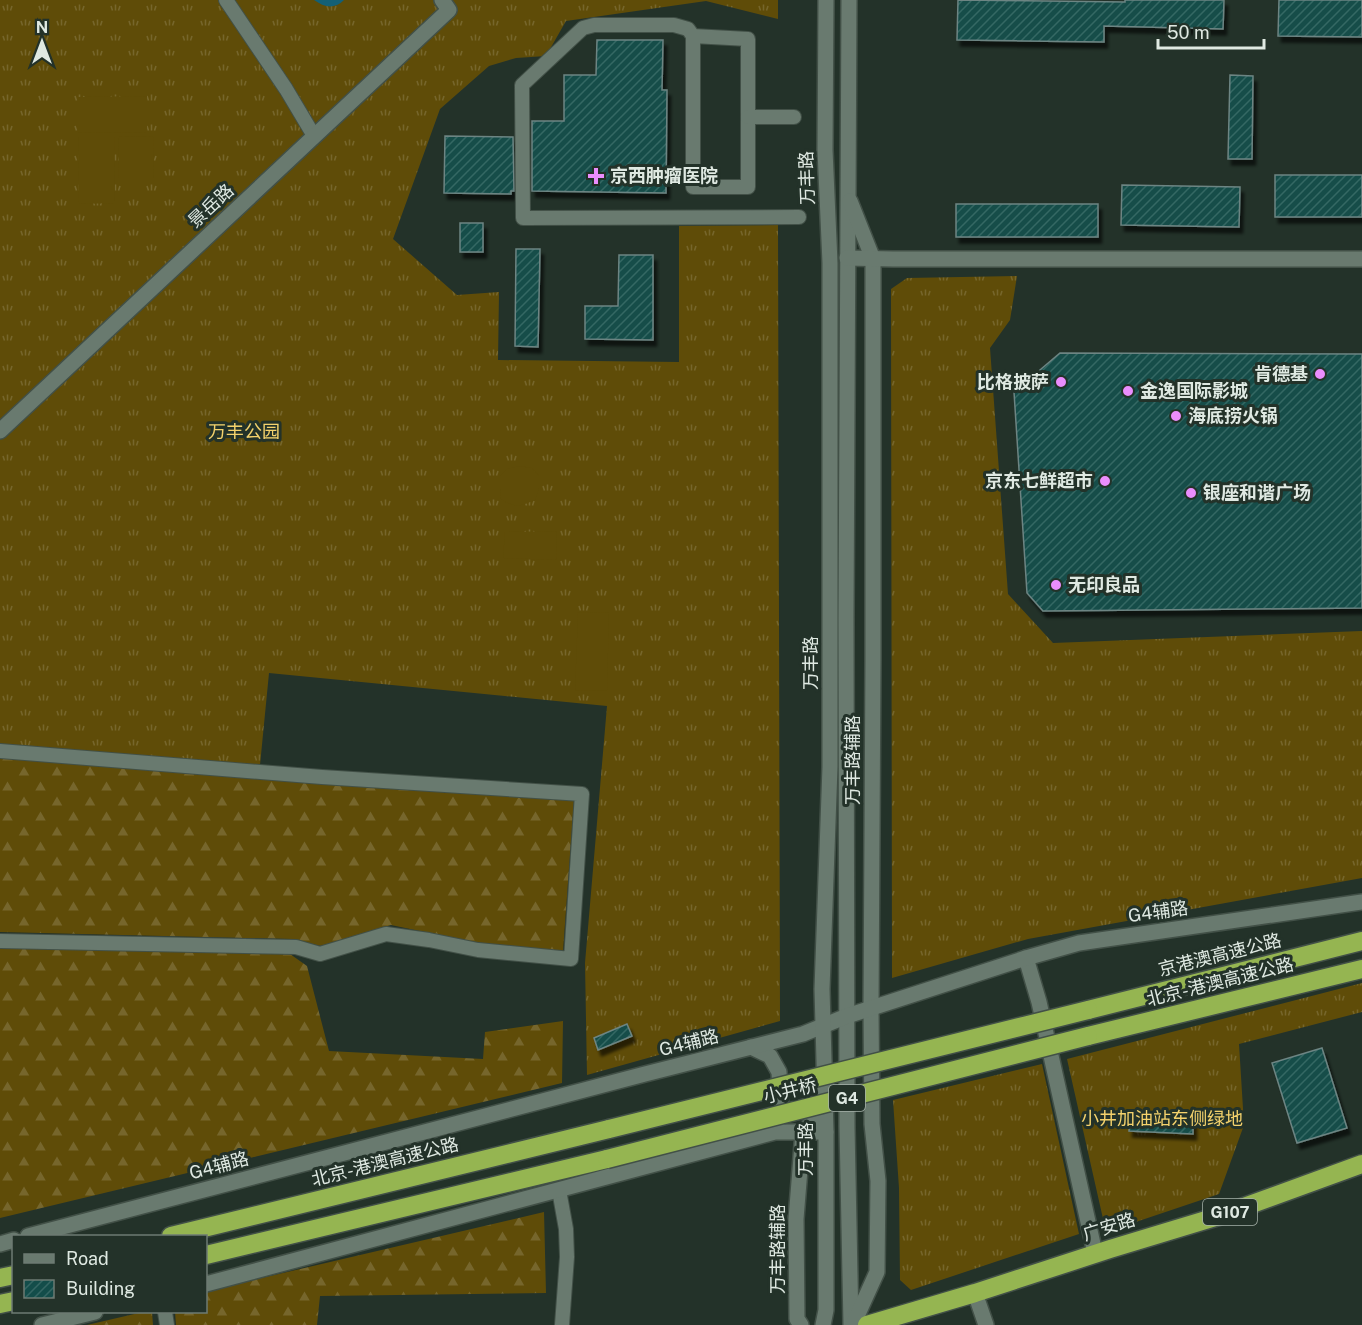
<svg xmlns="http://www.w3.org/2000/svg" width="1362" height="1325" viewBox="0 0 1362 1325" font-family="'Public Sans','Noto Sans SC',sans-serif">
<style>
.grass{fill:url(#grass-tufts)}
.forest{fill:url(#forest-firs)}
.pitch{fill:#5f4c08}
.water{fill:#136076}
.building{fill:url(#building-hatch);stroke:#6d8583;stroke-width:1.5;filter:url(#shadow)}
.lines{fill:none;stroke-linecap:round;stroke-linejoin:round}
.street-casing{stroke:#425047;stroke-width:16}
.secondary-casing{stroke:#425047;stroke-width:18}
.highway-casing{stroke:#425047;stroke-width:21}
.street{stroke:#697a6f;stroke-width:14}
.secondary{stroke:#697a6f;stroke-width:15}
.highway{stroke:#95b551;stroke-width:18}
.highway-bridge-casing{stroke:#425047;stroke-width:21;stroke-linecap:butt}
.highway-bridge{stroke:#95b551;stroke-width:18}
.poi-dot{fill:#ea8dfd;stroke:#233229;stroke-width:2}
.labels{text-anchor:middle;stroke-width:6;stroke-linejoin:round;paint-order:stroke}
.shield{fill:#233229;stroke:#a7b2aa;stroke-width:1.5}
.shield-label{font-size:16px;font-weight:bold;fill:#dfe9e2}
.poi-label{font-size:18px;font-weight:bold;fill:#dfe9e2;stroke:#233229;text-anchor:start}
.street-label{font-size:18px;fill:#dfe9e2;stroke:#233229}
.park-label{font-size:18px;fill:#f4d26c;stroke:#233229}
</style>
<defs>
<pattern id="grass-tufts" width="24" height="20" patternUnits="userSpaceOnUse" patternTransform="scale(1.5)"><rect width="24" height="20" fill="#5f4c08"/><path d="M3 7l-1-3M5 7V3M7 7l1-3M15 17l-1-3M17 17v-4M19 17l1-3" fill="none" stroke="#76662c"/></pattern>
<pattern id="forest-firs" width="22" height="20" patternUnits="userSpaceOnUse" patternTransform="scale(1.5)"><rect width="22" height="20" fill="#5f4c08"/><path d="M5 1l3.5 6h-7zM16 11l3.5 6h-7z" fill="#76662c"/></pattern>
<pattern id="building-hatch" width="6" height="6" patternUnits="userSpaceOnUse" patternTransform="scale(1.5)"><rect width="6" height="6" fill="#134d4a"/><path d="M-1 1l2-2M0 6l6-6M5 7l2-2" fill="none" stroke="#356764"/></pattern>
<filter id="shadow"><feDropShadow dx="3.5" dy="6" stdDeviation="1.5" flood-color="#0009"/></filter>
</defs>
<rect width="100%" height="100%" fill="#233229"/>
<g class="grass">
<polygon points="0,0 778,0 778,19 706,1 566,21 546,56 516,58 489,66 440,109 393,239 457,295 499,292 498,360 679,362 679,226 778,225 780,1021 587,1075 585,963 607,706 269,673 260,765 0,746"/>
<polygon points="1017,276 1010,320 990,348 1008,594 1053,643 1362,631 1362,878 1028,939 892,978 891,289 907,278"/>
<polygon points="1362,983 1362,1012 1239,1044 1244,1125 1219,1194 1106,1232 1067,1059"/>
<polygon points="1042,1064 1079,1234 911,1290 900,1280 899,1188 893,1100"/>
</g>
<g class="forest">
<polygon points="0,758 574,800 563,951 482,944 391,925 321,946 291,939 0,932"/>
<polygon points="0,946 290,954 307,966 329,1051 483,1059 485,1032 563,1021 562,1083 0,1218"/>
<polygon points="544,1212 546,1293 320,1296 317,1325 176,1325 175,1312 206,1312 206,1291"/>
<polygon points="143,1312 152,1312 153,1325 87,1325"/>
</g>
<g class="pitch">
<polygon points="147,96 147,132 78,133 78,97"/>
<polygon points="78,135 114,135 115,203 79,204"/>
<polygon points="153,136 154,179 119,179 118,137"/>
<path d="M519,466l13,2 7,8v12l-4,12c-15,6 -19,9 -34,-1l-1,-10v-13l7,-7z"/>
<polygon points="557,531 556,560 503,558 505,532"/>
<polygon points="578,612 609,613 607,691 575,690"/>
</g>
<path class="water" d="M314,0h30c-10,10 -20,7 -30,0z"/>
<g class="building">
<polygon points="958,0 1125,2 1125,0 1224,0 1223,29 1104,26 1104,42 957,40"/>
<polygon points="1279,0 1362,0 1362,37 1278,36"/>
<polygon points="597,40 663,40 662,90 667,90 666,193 532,191 532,121 564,121 564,75 596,75"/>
<polygon points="1230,75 1253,76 1252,159 1228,159"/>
<polygon points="445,136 513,137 514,191 511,191 511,194 444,193"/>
<rect x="1275" y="175" width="87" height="42"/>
<polygon points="1122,185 1240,187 1239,227 1121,225"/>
<rect x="956" y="204" width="142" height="33"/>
<rect x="460" y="223" width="23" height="29"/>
<polygon points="516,249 540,249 538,347 515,346"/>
<polygon points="619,255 653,255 653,340 585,339 585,306 618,306"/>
<polygon points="1060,353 1362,354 1362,608 1043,611 1027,593 1014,392"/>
<polygon points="627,1024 632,1036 598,1050 594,1038"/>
<polygon points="1322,1048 1347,1128 1297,1143 1272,1063"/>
<polygon points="1130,1116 1193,1118 1193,1134 1129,1131"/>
</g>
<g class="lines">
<defs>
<g id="street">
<polyline points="226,0 286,89 314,136"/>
<polyline points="693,36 748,39 748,187 693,187 693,36 688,29 674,25 594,25 583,28 522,85 523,218 799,217"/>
<polyline points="748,117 794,117"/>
<polyline points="0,751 322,777 582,794 571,959 478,950 429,940 386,934 320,954 296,947 0,941"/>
<polyline points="559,1190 566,1229 567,1257 562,1325"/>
<polyline points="165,1312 167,1325"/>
</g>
<g id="secondary">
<polyline points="849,0 846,618 847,1127 851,1325"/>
<polyline points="850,201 873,259 873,660 871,1009 872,1124 878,1181 877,1272 853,1325"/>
<polyline points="847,258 893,259 1362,259"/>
<polyline points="0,431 449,10 442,0"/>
<polyline points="1026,958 1039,1002 1095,1253"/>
<polyline points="751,1047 770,1056 779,1072 781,1107 777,1123"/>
<polyline points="28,1236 645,1074 803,1034 847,1016 1026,958 1079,943 1362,902"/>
<polyline points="0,1244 14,1240"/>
<polyline points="206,1284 775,1132 826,1132"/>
<polyline points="975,1293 986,1325"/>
<polyline points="42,1325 95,1312"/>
<polyline points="801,1325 797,1319 796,1219 803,1132 825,1109"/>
<polyline points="823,1325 826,1310 826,1132 822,989 830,767 830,263 825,150 826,0"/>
</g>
<g id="highway">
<polyline points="1088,1010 1362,941"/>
<polyline points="1088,1036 1362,969"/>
<polyline points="171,1236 609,1129"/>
<polyline points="206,1255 607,1159"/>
<polyline points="0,1278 14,1275"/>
<polyline points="0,1304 14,1301"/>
<polyline points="867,1325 975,1293 1110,1249 1219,1216 1362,1164"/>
</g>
</defs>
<use href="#street" class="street-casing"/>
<use href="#secondary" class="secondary-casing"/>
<use href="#highway" class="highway-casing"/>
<use href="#street" class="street"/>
<use href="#secondary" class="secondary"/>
<use href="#highway" class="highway"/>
<defs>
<g id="highway-bridge">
<polyline points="609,1129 1088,1010"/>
<polyline points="607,1159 1088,1036"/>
</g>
</defs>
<use href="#highway-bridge" class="highway-bridge-casing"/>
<use href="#highway-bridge" class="highway-bridge"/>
</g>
<g class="poi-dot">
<path d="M593 167h6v6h6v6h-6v6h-6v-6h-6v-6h6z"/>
<circle cx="1320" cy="374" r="6"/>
<circle cx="1061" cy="382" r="6"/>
<circle cx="1128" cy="391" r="6"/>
<circle cx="1176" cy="416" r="6"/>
<circle cx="1105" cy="481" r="6"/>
<circle cx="1191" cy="493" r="6"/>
<circle cx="1056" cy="585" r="6"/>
</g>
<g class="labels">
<g class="shield">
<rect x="829" y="1085" width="36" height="26" rx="4.5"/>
<rect x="1203" y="1199" width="54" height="26" rx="4.5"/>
</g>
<g class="shield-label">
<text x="847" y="1104">G4</text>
<text x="1230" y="1218">G107</text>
</g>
<g class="poi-label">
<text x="610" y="182">京西肿瘤医院</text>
<text x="1308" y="380" text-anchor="end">肯德基</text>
<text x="1049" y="388" text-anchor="end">比格披萨</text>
<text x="1140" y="397">金逸国际影城</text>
<text x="1188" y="422">海底捞火锅</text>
<text x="1093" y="487" text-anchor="end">京东七鲜超市</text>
<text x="1203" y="499">银座和谐广场</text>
<text x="1068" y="591">无印良品</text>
</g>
<g class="street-label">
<text transform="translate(807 178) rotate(-92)" y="6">万丰路</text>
<text transform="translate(211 206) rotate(-43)" y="6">景岳路</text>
<text transform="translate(811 663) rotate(-90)" y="6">万丰路</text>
<text transform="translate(853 760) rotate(-90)" y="6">万丰路辅路</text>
<text transform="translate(1158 912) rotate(-8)" y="6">G4辅路</text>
<text transform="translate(1220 955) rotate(-14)" y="6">京港澳高速公路</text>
<text transform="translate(1220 982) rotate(-14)" y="6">北京-港澳高速公路</text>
<text transform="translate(689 1043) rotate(-14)" y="6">G4辅路</text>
<text transform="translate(790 1091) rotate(-14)" y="6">小井桥</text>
<text transform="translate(806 1149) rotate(-90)" y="6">万丰路</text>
<text transform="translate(385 1162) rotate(-14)" y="6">北京-港澳高速公路</text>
<text transform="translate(219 1166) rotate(-15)" y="6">G4辅路</text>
<text transform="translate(1109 1227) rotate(-17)" y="6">广安路</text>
<text transform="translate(778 1249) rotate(-90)" y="6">万丰路辅路</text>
</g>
<g class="park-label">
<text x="244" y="438">万丰公园</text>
<text x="1162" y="1125">小井加油站东侧绿地</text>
</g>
</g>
<rect x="12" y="1235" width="195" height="78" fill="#233229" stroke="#6e7b73" stroke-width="1.5"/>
<rect x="24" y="1254" width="30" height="9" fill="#697a6f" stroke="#6e7b73" stroke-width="1.5"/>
<text x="66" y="1265" font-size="18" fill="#dfe9e2">Road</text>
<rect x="24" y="1280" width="30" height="18" fill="url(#building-hatch)" stroke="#6e7b73" stroke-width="1.5"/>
<text x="66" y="1295" font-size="18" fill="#dfe9e2">Building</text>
<g transform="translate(42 42)" stroke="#233229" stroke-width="4.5" paint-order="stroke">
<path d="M0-4.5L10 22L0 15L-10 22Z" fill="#dfe9e2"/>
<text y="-9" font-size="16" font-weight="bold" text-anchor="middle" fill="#dfe9e2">N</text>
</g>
<path d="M1158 39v9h106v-9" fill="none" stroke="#dfe9e2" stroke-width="3"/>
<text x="1167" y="39" font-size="18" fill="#dfe9e2" stroke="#233229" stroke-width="4.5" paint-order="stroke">50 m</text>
</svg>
